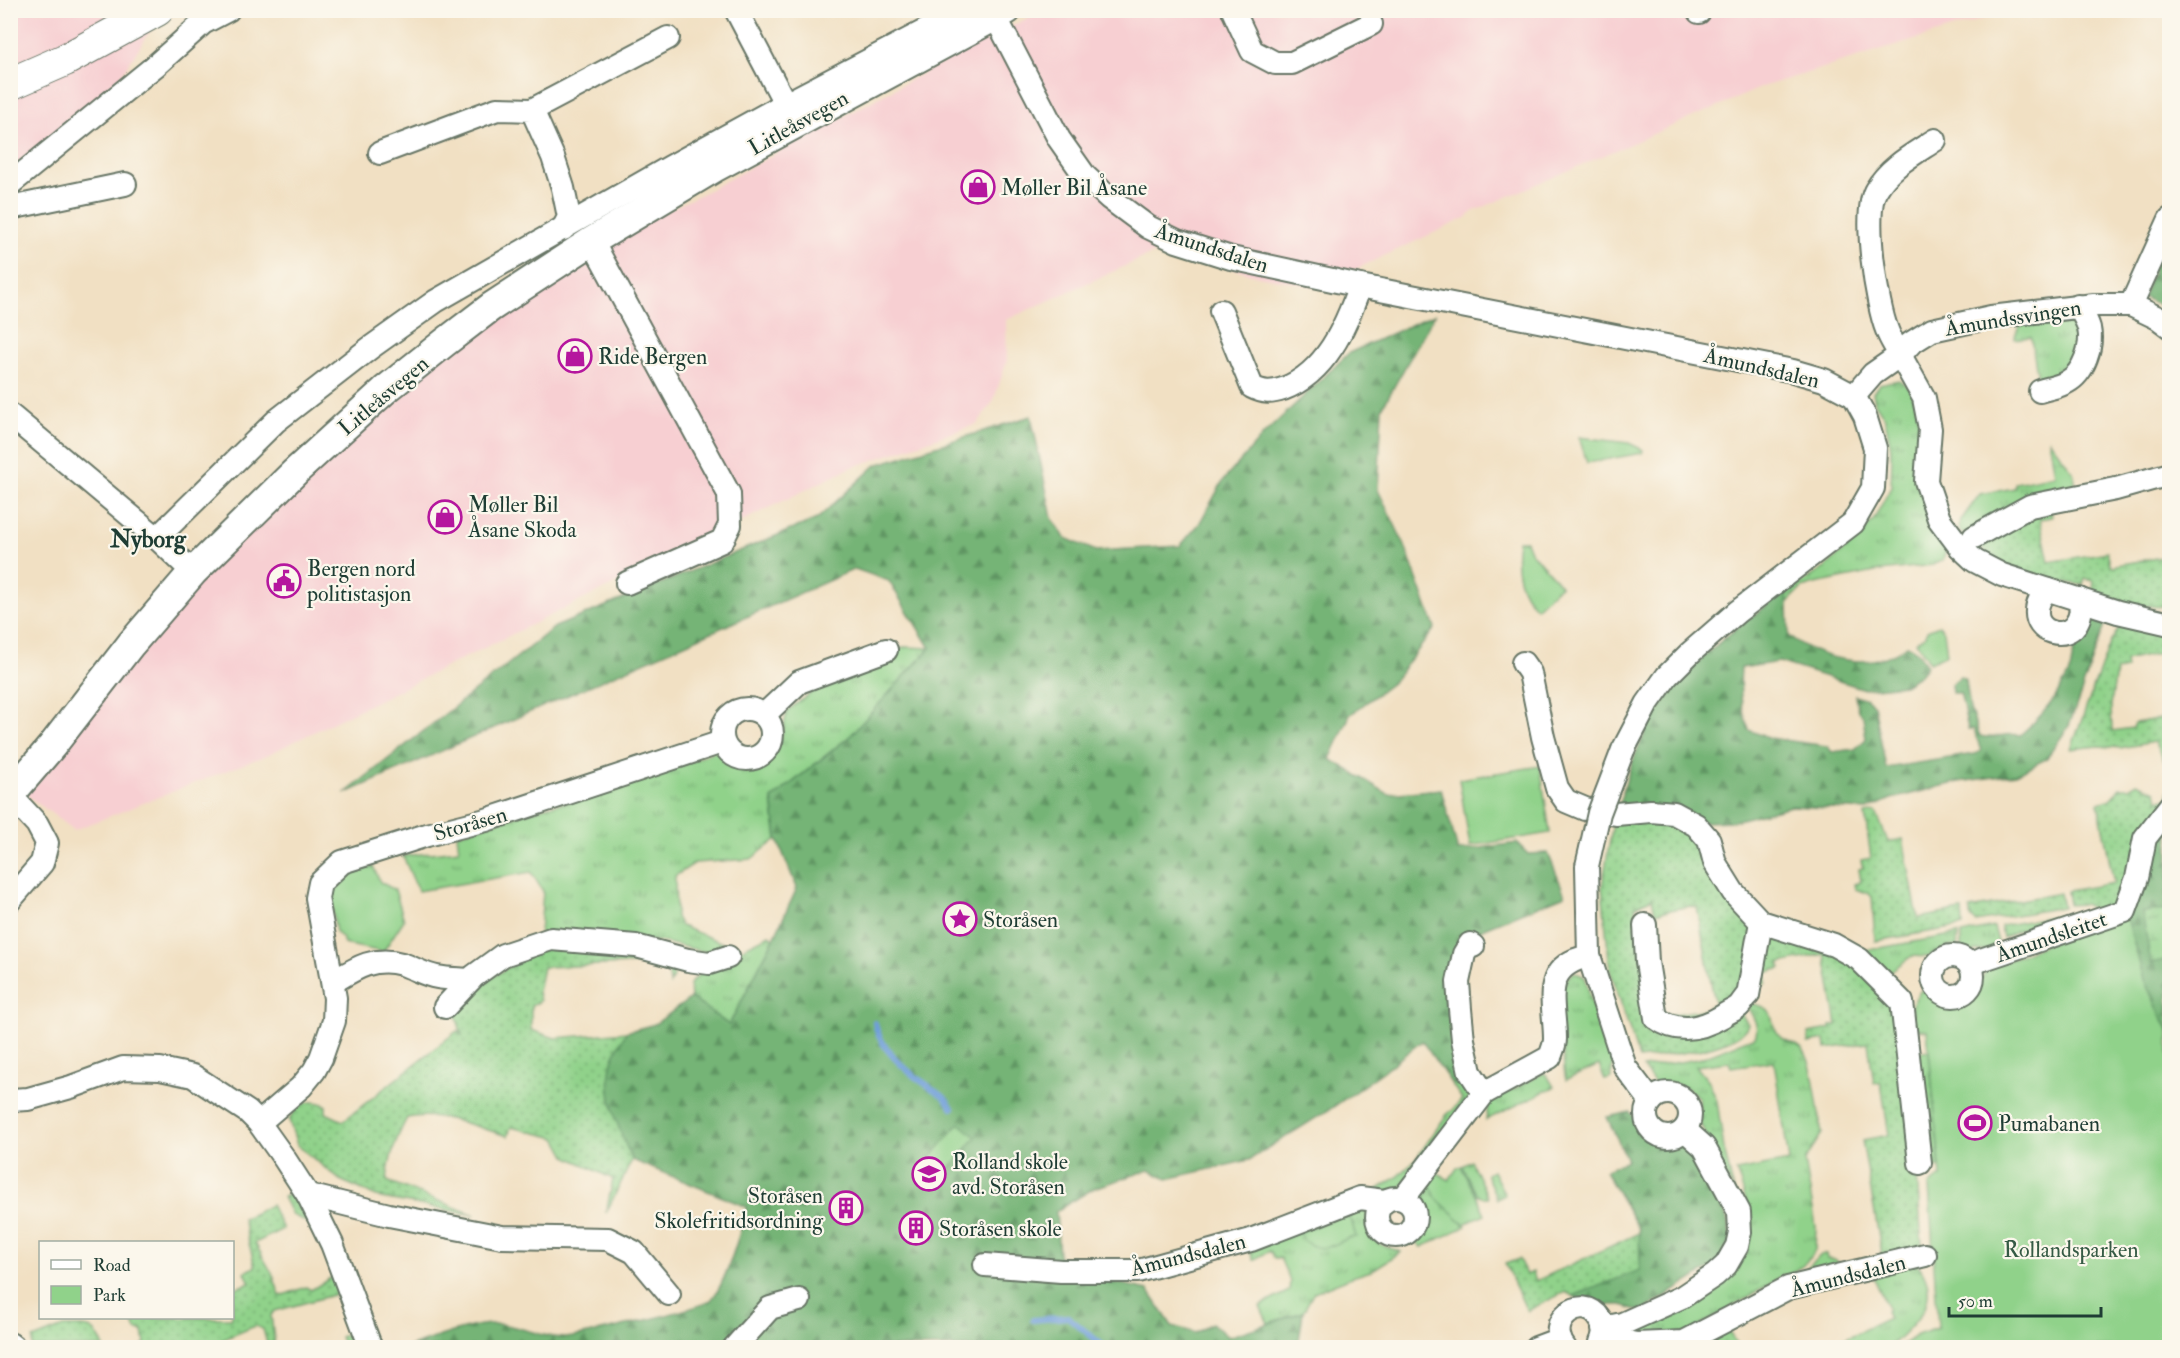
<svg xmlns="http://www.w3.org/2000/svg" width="2180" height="1358" viewBox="0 0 2180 1358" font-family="'IM FELL Double Pica',serif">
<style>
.built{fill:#f7cfd2}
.grass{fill:url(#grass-tufts);stroke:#58885f;stroke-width:1.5}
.forest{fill:url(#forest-firs);stroke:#4a7855;stroke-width:1.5}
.wetland{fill:url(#wetland-marsh);stroke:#58885f;stroke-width:1.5}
.park{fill:#90d28a;stroke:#58885f;stroke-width:1.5}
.garden{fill:url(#garden-dots);stroke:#58885f;stroke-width:1.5}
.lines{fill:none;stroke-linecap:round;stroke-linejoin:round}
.stream{stroke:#709fd9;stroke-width:6}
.minor-casing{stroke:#687666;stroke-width:26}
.tertiary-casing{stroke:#687666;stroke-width:32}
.secondary-casing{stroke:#687666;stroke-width:34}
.minor{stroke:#fff;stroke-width:22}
.tertiary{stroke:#fff;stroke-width:28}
.secondary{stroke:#fff;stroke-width:32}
.minor-bridge-casing{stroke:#687666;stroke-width:26;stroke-linecap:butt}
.minor-bridge{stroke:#fff;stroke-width:22}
.labels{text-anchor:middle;stroke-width:4.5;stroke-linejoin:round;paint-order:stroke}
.street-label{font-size:22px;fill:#1f3d34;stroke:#fbf7ec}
.poi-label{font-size:22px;fill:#1f3d34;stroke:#fbf7ec;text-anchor:start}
.park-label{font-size:22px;fill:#365b45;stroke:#fbf7ec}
.neighbourhood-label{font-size:24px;font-weight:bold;fill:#1f3d34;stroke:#fbf7ec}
</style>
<defs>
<pattern id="grass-tufts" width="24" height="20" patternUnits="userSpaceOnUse" patternTransform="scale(1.5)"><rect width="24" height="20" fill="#90d28a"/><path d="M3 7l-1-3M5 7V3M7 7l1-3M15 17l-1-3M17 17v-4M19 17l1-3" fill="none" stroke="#75ac72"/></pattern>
<pattern id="forest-firs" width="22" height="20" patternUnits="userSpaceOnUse" patternTransform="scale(1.5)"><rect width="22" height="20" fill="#74b476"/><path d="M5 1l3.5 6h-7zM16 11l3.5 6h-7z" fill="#5f9462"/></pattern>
<pattern id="wetland-marsh" width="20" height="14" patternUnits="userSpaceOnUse" patternTransform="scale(1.5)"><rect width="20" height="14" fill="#90d28a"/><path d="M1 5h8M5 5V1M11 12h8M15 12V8" fill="none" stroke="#75ac72"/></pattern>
<pattern id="garden-dots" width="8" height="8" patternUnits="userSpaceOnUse" patternTransform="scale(1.5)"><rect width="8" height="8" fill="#90d28a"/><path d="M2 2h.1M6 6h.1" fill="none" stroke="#75ac72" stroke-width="1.8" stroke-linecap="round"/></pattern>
</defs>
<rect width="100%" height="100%" fill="#fbf7ec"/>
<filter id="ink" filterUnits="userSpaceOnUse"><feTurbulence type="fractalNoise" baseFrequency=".0167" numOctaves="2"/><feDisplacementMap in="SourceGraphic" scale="12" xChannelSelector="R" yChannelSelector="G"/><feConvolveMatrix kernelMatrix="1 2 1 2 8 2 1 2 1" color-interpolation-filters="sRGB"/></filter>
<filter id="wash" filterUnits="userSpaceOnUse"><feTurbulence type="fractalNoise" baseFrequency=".008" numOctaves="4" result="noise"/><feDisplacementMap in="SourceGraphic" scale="24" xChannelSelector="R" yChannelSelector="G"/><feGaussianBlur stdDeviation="1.35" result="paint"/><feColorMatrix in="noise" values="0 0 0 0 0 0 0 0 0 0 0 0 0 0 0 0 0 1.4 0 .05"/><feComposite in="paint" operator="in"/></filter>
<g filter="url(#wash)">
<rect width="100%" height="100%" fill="#f1e0c3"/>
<g class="built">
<polygon points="11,11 174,11 156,21 111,92 11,173"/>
<polygon points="1042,11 2009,11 1765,86 1472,212 1468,217 1317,287 1258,276 1165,248 1006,320 1007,361 993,402 977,424 850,468 267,755 74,830 17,788 115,646 521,284 707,191 984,40"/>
</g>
<g class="grass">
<path d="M2066,317l12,8 4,13 -7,30 -36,17 -8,-48 -16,2c0,-8 4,-13 11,-17z"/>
<polygon points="1899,380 1912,390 1948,544 1943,560 1933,565 1880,571 1815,584 1802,588 1788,602 1785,593 1825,568 1858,537 1873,521 1891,487 1892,454 1885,418 1875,403 1873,393 1879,384"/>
<polygon points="2049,439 2073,472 2075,480 2073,492 1962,534 1958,527 1961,520 1980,494 2015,488 2015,483 2055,475"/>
<polygon points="903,647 930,648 850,736 772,799 777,839 751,859 695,863 675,876 676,917 681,926 725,944 724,950 715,954 663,942 540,933 543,891 531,872 418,891 403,856 459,850 457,834 545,807 609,792 678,767 719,749 742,765 766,762 782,735 787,711 827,681"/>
<polygon points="2058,915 2060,921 2016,931 2003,938 2001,926"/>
<polygon points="1994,927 1998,942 1995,949 1971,952 1961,948 1961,934"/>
<polygon points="1958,934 1957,946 1947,947 1928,957 1912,956 1885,975 1863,951"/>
<polygon points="769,935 774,938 729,1025 691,998 690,984 703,970 735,957 741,949"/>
<path d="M1574,972l11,5 9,35 19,51 -2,15 -6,2 -6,-15 -33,15c-3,-12 -3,-21 -3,-33 -1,-24 -12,-58 11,-75z"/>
<path d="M1749,1003c30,6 17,10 28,30 6,10 20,8 27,18 10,13 14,63 18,82l-17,28 11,66 -1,23 -8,11 -19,15 -6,-1 -12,9 -82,49 -60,2 23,-12 26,-11 70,-58c2,-34 3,-50 -11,-83l53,-10 -15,-100 -43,6 -2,-5 -33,4 13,16 8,19 7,48 10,43 -34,-69 -1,-25c-13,-13 -25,-17 -44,-14l-12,-16 55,-9 57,-22c5,-10 -2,-20 -7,-29z"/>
<polygon points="1929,1050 1940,1167 1925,1170 1911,1053"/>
<polygon points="1543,1073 1547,1075 1554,1087 1486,1120 1488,1103"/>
<polygon points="1451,1083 1471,1084 1474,1092 1398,1191 1372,1193 1399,1176 1416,1159 1447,1114 1453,1110 1462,1099"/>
<polygon points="1471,1161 1488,1197 1481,1197 1477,1195 1462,1166"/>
<polygon points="1493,1171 1505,1195 1497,1199 1486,1174"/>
<polygon points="1429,1182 1466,1226 1422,1247 1416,1241 1423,1217 1416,1197"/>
<path d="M1367,1207c-1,11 1,29 11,36 6,4 17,6 23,9l-30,19 -22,7 -35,14 -11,20 -35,11 -8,-17 29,-15 1,-10 -10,-23h-6l-4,-7 -17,9 -5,-13z"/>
<polygon points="1826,1254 1827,1259 1836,1260 1837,1264 1855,1260 1858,1265 1795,1280 1821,1255"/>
<path d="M1917,1263c28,37 -2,59 -27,84l-65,1 64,-30 -3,-7 2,-2 -15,-33z"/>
</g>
<g class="forest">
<polygon points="2169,224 2169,310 2143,297"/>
<path d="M1435,314l-53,94 -4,82 27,56 30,82 -42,54 -43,33 -20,44 58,35 53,-5 17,62 59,-8 11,11 20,-1 17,42 -81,33 -26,18 -11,63 24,75 -20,-1 -29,-42 -38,30 -52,37 -83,52 -82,19 -18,-9 -55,18 -38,23 3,45 11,16 15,8 28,2 35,8 24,36 24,7 16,-10 16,14 75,-25 -5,35h-890c25,-8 63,-24 89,-23 22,1 45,14 67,14 14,0 139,-31 146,-37 16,-15 31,-72 37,-94l-115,-47c-13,-30 -29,-65 -20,-99 3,-10 10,-20 14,-29l29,-8 36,-26 38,27 45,-87 23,-50 -20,-49 -5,-40 78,-63 80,-88 -41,-67 -34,-12 -511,225 211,-167 262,-108 59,-54 155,-49 21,102 13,20 31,13 84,-5 19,-22 24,-43 41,-47 85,-81z"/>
<path d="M1785,593l3,9 1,34c32,24 84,37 118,9l11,7 9,14 -7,9 -16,10 -39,4 -86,-27 -38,6c-2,22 0,42 8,62l20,8 58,8 5,6 23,-3 11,-10 -3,-23 -5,-5 -3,-16 12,4 7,6 12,63 89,-14 6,-3 -7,-22h-6l-7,-33 -1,-3h-8l-1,-9 9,-7 4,1 2,3 4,28 10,27c16,4 23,-4 40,-1 19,-16 38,-38 49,-62 3,-5 2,-12 4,-18 3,-16 11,-30 20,-42l14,6 -38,107 -23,33 -30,15 -57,8 -68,17 -24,11 -76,-4 -57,15 -30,1 -85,-18c7,-25 15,-50 27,-73 30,-56 86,-103 139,-138z"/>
<polygon points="2169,816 2169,1032 2144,980 2125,911 2160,828"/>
<polygon points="1630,1112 1648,1138 1661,1146 1686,1144 1702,1152 1727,1219 1731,1240 1715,1265 1641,1312 1622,1305 1609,1305 1605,1316 1573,1296 1640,1269 1639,1229 1605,1171 1627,1160 1607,1117"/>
</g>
<polygon class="wetland" points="2169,910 2169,959 2151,963 2142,912"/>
<g class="park">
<polygon points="1579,437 1629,443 1643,450 1642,453 1587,463"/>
<path d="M1518,541h8l4,10 31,34 -25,23c-18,-18 -22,-42 -18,-67z"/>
<polygon points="1939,625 1944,631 1947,654 1930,662 1916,642 1926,635 1927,630"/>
<polygon points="1540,766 1550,833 1470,846 1459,779"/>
<polygon points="373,866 380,882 395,890 404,920 383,952 344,944 342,937 336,933 330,894 342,877"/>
<polygon points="2125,911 2144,980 2169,1032 2169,1347 1897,1348 1917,1335 1938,1328 1929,1186 1941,1177 1927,1030 1916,1029 1911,1007 1918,994 1928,983 1931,984 1942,997 1952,1001 1963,1000 1973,994 1987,969"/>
<polygon points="959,1123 976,1137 939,1182 922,1168"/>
<polygon points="1461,1166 1485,1214 1464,1224 1436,1198 1429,1182 1438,1173 1449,1180 1457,1168"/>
<path d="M1339,1216l12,3 5,18c-19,1 -27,21 -52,4l-4,-9z"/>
</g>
<g class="garden">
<path d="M2050,505l2,12 -12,2 9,43 58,-10 4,14 58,-10v48c-17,8 -55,-5 -74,-11l-2,-5 1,-7 -9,-2 -2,6c-35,-5 -84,-12 -106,-43z"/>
<polygon points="2122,623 2169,629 2169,651 2125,661 2126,669 2116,671 2111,706 2112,731 2133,728 2135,723 2169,717 2169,764 2166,764 2154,742 2120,748 2099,746 2071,749 2110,643"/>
<path d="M2137,783l19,8 2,9 9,-1 2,-10v8l-51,106 -19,9 -15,-8 -15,1 -2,-14 47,-8 -16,-80c17,-4 12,-5 22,-15h9z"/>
<polygon points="1876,812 1888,842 1903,839 1918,918 1962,910 1963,926 1875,941 1872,897 1868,893 1855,889 1854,884 1861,882 1859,869 1863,868 1861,860 1871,858 1865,814"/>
<path d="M1614,817l47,3 37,14 10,15 5,21 15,25 20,21 5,9 1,14 -8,48c-12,27 -58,50 -84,29l46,-7 1,-3 6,-2 -18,-97 -7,-1 -35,7 -3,-15 -17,9 18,116c6,4 14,10 22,11 22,1 46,-12 64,-23l9,13c-8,25 -86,32 -109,35l-29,-90 -4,-39 -4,-44z"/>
<polygon points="2060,893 2063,907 1976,922 1970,916 1970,909"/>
<polygon points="1761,922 1834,945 1898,1011 1914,1131 1922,1247 1883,1260 1862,1140 1889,1135 1881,1083 1874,1083 1868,1043 1826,1049 1825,1040 1808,1043 1809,1033 1830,1029 1830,1026 1837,1025 1825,954 1780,963 1781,968 1766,973 1766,983 1761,987"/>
<path d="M545,947l111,7 16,9 2,13 -4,8 -2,-15 -5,-6 -120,4 -5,25 2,9 -9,5v24l24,8 71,-6c-4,9 -11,19 -14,29 -9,34 7,69 20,99l-26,53 7,-34 -47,-23 -10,-18 -45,-11 -3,9c-33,-9 -67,-25 -101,-18 -11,21 -18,39 -20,63l88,34 -94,-17 -41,-18 -43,-35 -8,-25c8,-17 20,-22 37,-15v8l17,8 114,-90 5,4 -8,-26 36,-31z"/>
<polygon points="291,1193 300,1195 348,1291 275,1311 271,1315 275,1347 268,1347 263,1329 255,1326 215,1343 215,1347 143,1347 142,1345 145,1344 143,1331 136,1330 131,1318 232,1318 233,1289 250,1283 245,1272 255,1267 243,1219 271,1205 283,1229 255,1243 273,1275 280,1296 306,1287 311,1290 337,1274 313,1225 292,1215 283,1197"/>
<polygon points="1639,1233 1640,1270 1573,1296 1565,1292 1527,1311 1505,1264 1519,1259 1526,1275 1533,1272 1536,1281"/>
<path d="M63,1327c23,0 31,-4 41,20h-72l1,-8z"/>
<polygon points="1726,1328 1739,1347 1715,1347 1710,1334"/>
<polygon points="359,1330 363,1347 344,1347 340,1337"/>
</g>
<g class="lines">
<g class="stream">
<path d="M875,1023c3,21 25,42 42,55 13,10 28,16 35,30"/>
<polyline points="1033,1320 1068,1317 1106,1348"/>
</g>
</g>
</g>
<g filter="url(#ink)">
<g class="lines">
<defs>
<g id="minor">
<polyline points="736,10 786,105"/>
<polyline points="1233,10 1252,51 1275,63 1292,63 1371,24"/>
<polyline points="1698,10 1699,12"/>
<polyline points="995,16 1059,139 1085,176 1109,198 1148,227 1177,241 1231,258 1360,286 1793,371 1824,380 1854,396 1865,416 1875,448 1873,488 1853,523 1737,612 1690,653 1667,676 1647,704 1623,750"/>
<polyline points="532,110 668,38"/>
<path d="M1935,140c-21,14 -46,27 -59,50 -14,22 1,116 11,140 3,9 9,17 13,25l11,-12 21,-13 59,-13 103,-12h37l27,13 12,9"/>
<polyline points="380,153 497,109 532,110 553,157 563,188 569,217 563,229"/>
<polyline points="10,184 155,66 203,23 228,10"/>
<polyline points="10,208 125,184"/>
<polyline points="592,241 729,494 730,525 722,541 627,583"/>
<polyline points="2131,305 2170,219"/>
<path d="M1221,311l31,76c12,6 19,6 31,2 43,-16 63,-63 77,-103"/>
<path d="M2040,391c9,-3 19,-4 27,-9 17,-9 26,-36 22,-54 -2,-8 -7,-15 -11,-22"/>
<polyline points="1854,396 1873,374 1900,355 1924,398 1930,429 1926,481 1939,519 1960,547 1975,561 2002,575 2118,612 2170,624"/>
<polyline points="10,415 157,538 193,572"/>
<polyline points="1974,537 2030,506 2116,489 2170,474"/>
<polyline points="157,538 276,421 370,348 436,301 670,167 776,109 965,10"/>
<path d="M2048,590c-14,11 -17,36 4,42 21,6 33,-15 27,-33"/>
<polyline points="1523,663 1530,673 1543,737 1557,788 1566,801 1585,809 1616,814 1651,811 1674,813 1696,825 1709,840 1715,863 1733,892 1761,922 1834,945 1859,959 1902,1002 1920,1163"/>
<circle cx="747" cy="734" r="25"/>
<polyline points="764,715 799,682 886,650"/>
<polyline points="10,795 37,824 47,843 42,863 10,900"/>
<path d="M1645,925l2,37 9,56c22,16 45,11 67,-2 5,-4 12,-6 16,-10 4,-4 5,-8 9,-11l13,-73"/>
<polyline points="1473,946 1470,944 1464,954 1458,982 1460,1009 1463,1040 1470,1072 1484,1093"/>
<circle cx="1953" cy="976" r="20"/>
<polyline points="1589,956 1625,1067 1651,1101"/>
<polyline points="1969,964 2125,911 2137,878 2145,838 2170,806"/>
<path d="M333,982c23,-14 41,-26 69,-18 12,4 23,11 35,13 11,2 22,2 33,3"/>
<polyline points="445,1007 474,976 503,955 551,939 636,946 688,960 709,963 728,957"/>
<circle cx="1668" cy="1115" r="22"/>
<polyline points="10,1100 28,1099 71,1087 123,1068 160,1069 193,1076 248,1112 259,1123 284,1158 308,1195 332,1244 371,1348"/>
<polyline points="259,1123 301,1087 314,1071 321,1058 334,1021 335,998 317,898 320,883 342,862 427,835 486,820 722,742"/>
<polyline points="308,1195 389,1215 502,1237 608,1239 634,1252 669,1294"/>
<circle cx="1396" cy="1217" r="19"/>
<path d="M1403,1199l81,-106 66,-36c2,-6 5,-12 5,-18 0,-36 -16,-73 34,-83l-2,-90"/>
<polyline points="985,1265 1061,1271 1138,1271 1251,1240 1360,1198 1384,1201"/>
<polyline points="1603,1328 1622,1324 1682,1297 1715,1275 1726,1265 1737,1246 1740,1232 1739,1212 1704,1147 1685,1130"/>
<polyline points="1603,1337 1636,1344 1684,1342 1788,1288 1925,1255"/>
<polyline points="10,1344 15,1348"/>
<polyline points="734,1348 770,1308 799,1300"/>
<polyline points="1536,1348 1560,1339"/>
<path d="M1565,1348c-22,-27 18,-56 35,-29 5,7 5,15 1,23"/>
</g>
<polyline id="tertiary" points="10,795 52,746 131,644 193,572 295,472 385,390 444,343 491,307 592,241 714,168 1007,10"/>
<polyline id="secondary" points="10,84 65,60 157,10"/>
</defs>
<use href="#minor" class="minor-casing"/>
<use href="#tertiary" class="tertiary-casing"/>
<use href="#secondary" class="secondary-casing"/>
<use href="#minor" class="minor"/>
<use href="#tertiary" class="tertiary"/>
<use href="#secondary" class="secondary"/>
<defs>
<polyline id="minor-bridge" points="1587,866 1599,813 1623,750"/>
</defs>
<use href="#minor-bridge" class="minor-bridge-casing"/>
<use href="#minor-bridge" class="minor-bridge"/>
</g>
</g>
<defs>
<symbol id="shop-ring" viewBox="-11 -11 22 22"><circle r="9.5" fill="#fbf7ec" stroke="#b5179e" stroke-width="1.5"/><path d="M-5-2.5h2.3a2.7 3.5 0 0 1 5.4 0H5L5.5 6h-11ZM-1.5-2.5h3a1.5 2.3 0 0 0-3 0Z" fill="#b5179e"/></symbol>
<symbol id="civic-ring" viewBox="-11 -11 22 22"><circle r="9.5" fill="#fbf7ec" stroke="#b5179e" stroke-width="1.5"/><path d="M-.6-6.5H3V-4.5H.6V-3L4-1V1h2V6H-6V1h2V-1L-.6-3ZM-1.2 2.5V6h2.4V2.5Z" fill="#b5179e"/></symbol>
<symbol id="sight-ring" viewBox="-11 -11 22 22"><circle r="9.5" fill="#fbf7ec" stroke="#b5179e" stroke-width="1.5"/><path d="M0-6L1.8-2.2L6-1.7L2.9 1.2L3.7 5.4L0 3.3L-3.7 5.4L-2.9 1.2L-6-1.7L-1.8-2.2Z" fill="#b5179e"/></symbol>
<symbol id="stadium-ring" viewBox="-11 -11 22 22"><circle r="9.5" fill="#fbf7ec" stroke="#b5179e" stroke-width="1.5"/><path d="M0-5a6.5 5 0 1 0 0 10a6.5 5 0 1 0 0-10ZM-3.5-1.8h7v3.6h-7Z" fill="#b5179e"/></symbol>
<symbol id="school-ring" viewBox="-11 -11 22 22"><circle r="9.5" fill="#fbf7ec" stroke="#b5179e" stroke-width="1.5"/><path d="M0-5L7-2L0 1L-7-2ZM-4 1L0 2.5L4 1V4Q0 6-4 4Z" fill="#b5179e"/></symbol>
<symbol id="building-ring" viewBox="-11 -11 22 22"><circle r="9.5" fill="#fbf7ec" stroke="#b5179e" stroke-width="1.5"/><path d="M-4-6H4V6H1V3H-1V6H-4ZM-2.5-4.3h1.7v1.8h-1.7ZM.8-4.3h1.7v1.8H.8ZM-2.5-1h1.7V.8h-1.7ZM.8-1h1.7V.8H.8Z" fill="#b5179e"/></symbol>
</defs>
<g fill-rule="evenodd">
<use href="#shop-ring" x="959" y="168" width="38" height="38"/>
<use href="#shop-ring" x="556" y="337" width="38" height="38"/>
<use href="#shop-ring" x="426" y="498" width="38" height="38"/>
<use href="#civic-ring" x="265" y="562" width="38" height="38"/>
<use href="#sight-ring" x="941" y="900" width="38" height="38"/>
<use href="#stadium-ring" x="1956" y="1104" width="38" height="38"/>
<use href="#school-ring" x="910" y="1155" width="38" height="38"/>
<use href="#building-ring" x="827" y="1189" width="38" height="38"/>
<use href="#building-ring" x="897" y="1209" width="38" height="38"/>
</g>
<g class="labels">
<g class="street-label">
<text transform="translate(798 122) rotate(-29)" y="8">Litleåsvegen</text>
<text transform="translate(1212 247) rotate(18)" y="8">Åmundsdalen</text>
<text transform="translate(2013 317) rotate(-9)" y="8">Åmundssvingen</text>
<text transform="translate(1762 367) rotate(13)" y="8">Åmundsdalen</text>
<text transform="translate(383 395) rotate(-40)" y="8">Litleåsvegen</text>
<text transform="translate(470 823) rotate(-16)" y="8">Storåsen</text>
<text transform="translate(2051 936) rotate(-19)" y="8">Åmundsleitet</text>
<text transform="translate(1188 1254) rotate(-14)" y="8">Åmundsdalen</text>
<text transform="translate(1848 1275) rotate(-14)" y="8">Åmundsdalen</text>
</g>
<g class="poi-label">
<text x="1001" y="195">Møller Bil Åsane</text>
<text x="598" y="364">Ride Bergen</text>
<text x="468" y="512">Møller Bil<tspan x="468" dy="25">Åsane Skoda</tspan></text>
<text x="307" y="576">Bergen nord<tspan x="307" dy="25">politistasjon</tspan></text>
<text x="983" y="927">Storåsen</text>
<text x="1998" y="1131">Pumabanen</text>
<text x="952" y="1169">Rolland skole<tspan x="952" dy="25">avd. Storåsen</tspan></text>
<text x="823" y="1203" text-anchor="end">Storåsen<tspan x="823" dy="25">Skolefritidsordning</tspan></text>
<text x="939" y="1236">Storåsen skole</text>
</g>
<g class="park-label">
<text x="2071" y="1257">Rollandsparken</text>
</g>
<g class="neighbourhood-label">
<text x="148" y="547">Nyborg</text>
</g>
</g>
<rect width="2180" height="1358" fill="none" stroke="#fbf7ec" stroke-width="36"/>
<rect x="39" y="1241" width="195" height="78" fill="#fbf7ec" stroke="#a3ada2" stroke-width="1.5"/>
<rect x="51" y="1260" width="30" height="9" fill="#ffffff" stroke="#a3ada2" stroke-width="1.5"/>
<text x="93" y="1271" font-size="18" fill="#1f3d34">Road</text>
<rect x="51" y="1286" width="30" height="18" fill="#90d28a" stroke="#a3ada2" stroke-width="1.5"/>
<text x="93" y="1301" font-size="18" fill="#1f3d34">Park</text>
<path d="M1949 1307v9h152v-9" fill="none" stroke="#1f3d34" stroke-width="3"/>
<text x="1958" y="1307" font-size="18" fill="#1f3d34" stroke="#fbf7ec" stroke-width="4.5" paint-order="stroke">50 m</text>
</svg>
